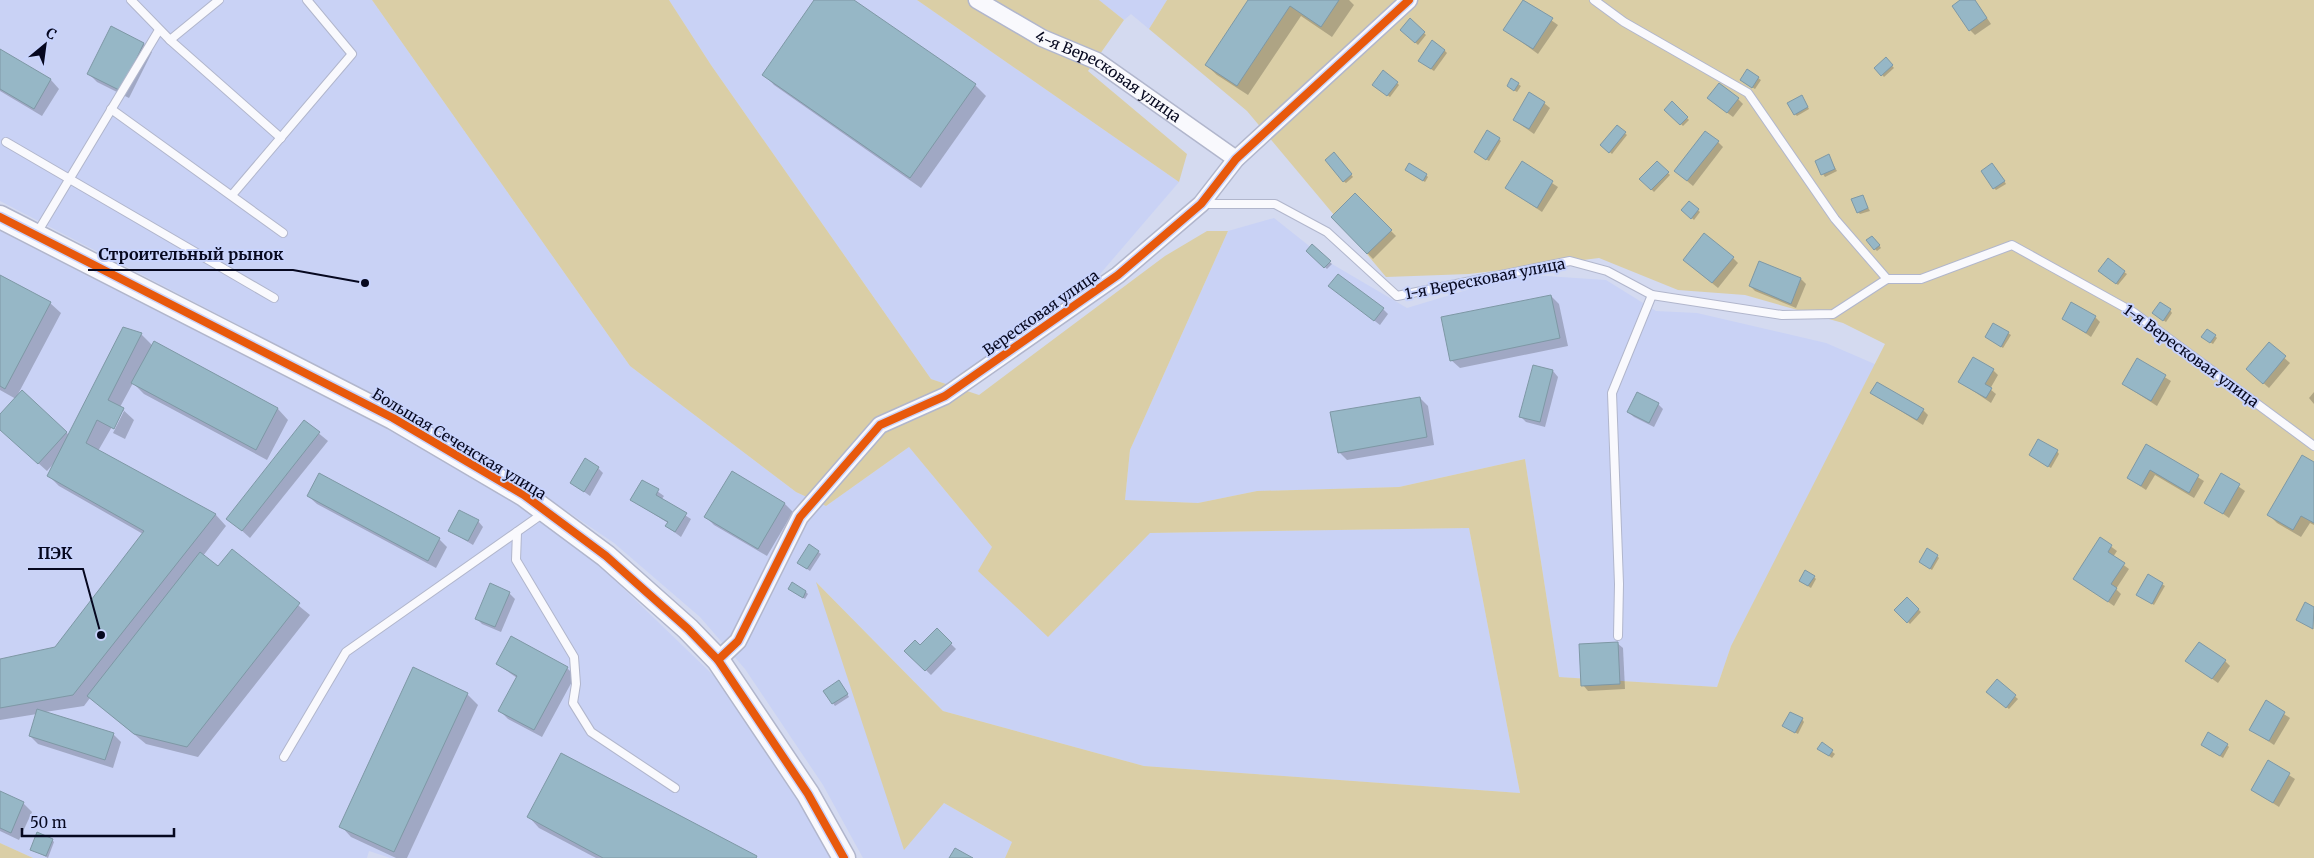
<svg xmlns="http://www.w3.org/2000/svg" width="2314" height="858" viewBox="0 0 2314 858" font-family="Merriweather,serif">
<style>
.built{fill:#c9d2f5}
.green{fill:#dacea6}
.shadow{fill:#0003}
.building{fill:#96b7c6;stroke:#7e98a5}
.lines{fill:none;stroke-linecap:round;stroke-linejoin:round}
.lane-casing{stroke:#b1b6cc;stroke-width:10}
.street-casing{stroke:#b1b6cc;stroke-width:19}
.secondary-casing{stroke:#b1b6cc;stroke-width:25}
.lane{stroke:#f9f9fd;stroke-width:8}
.street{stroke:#f9f9fd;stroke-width:16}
.secondary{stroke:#f9f9fd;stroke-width:22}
.cycleway-casing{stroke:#c8d3fc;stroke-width:11}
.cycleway{stroke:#e8590c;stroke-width:8}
.labels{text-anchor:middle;stroke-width:4;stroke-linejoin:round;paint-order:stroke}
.street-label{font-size:15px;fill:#06081f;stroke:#c8d3fc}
.leader{fill:none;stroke:#06081f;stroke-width:2}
.callout-dot{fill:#06081f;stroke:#c8d3fc;stroke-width:2}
.callout-label{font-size:16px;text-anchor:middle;font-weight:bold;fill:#06081f;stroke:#c8d3fc;stroke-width:4;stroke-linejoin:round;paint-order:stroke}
</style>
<rect width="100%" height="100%" fill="#d4daf0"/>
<g class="built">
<polygon points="0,0 372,0 630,366 796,492 826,506 909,447 992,547 1048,636 1149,533 1469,528 1520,793 1144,766 943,711 817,583 904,849 944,803 1012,842 1005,858 863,858 823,785 745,669 700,617 614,543 537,491 400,409 0,201"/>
<polygon points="669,0 917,0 1179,182 1094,281 946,384 931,379 711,65"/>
<polygon points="1099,0 1167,0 1149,29 1131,14 1124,20"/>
<polygon points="1274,218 1332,264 1407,308 1470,289 1531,275 1606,280 1656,311 1697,313 1826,343 1877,365 1731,646 1717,687 1559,677 1525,459 1399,487 1257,491 1198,503 1125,500 1130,450 1228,231"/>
<polygon points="0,231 387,429 517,505 597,563 713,675 801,806 830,858 390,858 369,851 367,858 33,858 0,843"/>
</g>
<g class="green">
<polygon points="372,0 669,0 711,65 931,379 979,395 1165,256 1207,231 1228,231 1130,450 1125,500 1198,503 1257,491 1399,487 1525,459 1559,677 1717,687 1731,646 1885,344 1843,323 1745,295 1678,290 1599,258 1469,274 1386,277 1247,111 1149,29 1167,0 2314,0 2314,858 1005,858 1012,842 944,803 904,850 816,582 943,711 1144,766 1520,793 1469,528 1150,533 1048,637 978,571 992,547 909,447 826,506 796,492 630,366"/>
<polygon points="917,0 1099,0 1124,20 1088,71 1187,154 1179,182"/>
<polygon points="0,843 33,858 0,858"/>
</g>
<g class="shadow">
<polygon points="816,0 852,0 975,85 986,96 921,188 774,85 764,74"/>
<polygon points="1249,0 1349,0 1354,5 1332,37 1301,16 1248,95 1217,75 1206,65"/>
<polygon points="1963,0 1975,0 1991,24 1975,35 1970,30"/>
<polygon points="1524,1 1558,25 1538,54 1505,30"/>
<polygon points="1410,20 1426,35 1418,45 1402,30"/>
<polygon points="112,27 144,44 152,52 129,98 97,82 89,74"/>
<polygon points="0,50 51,80 59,89 42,116 0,91"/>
<polygon points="1444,50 1447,53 1434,71 1422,63"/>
<polygon points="1886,59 1894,68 1884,77 1876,68"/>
<polygon points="1758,78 1761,80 1755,89 1744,82"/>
<polygon points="1397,83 1399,85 1390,97 1376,87"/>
<polygon points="1518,84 1521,86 1517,92 1510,88"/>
<polygon points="1738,99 1743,104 1733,117 1714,103"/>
<polygon points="1804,99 1809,109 1797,116 1795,114"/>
<polygon points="1544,103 1550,108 1534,134 1514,120"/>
<polygon points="1672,103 1689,120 1683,126 1666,110"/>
<polygon points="1617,127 1627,135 1612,154 1602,145"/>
<polygon points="1499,139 1501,141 1489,161 1478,154"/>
<polygon points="1718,142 1723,147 1693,186 1681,176"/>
<polygon points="1336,156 1353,177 1346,183 1343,181"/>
<polygon points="1828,156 1837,171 1825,177 1823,174"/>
<polygon points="1522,163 1558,187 1542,212 1507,188"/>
<polygon points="1657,163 1670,175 1654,192 1641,179"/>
<polygon points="1995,167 2006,184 1996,190 1994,188"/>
<polygon points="1409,172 1426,175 1428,177 1425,182"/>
<polygon points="1355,195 1396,236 1373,259 1332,217"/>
<polygon points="1862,196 1870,211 1860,214 1858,212"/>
<polygon points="1689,202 1700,212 1694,220 1683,210"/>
<polygon points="1875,239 1881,248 1877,251 1875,249"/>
<polygon points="1312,246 1332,264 1327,269 1308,251"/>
<polygon points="1733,258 1738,263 1718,288 1690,265"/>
<polygon points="1760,262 1801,279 1806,284 1796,308 1755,291 1750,286"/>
<polygon points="2124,272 2127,274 2118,285 2102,273"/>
<polygon points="0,276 50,303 61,313 17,396 22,392 69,435 141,334 153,346 154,343 278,409 288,420 267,460 144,394 133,383 120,407 134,420 125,439 113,433 124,411 121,411 98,451 216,515 226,526 203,556 219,568 232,551 310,615 198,757 146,744 90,698 84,706 45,712 113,734 121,742 113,768 38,744 30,736 37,714 0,720 0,660 55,648 143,534 59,486 48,475 54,463 47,471 0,429 0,416 16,399 0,390"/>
<polygon points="1330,286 1383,309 1388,314 1380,325"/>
<polygon points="1551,296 1559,304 1568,346 1460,368 1451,360"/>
<polygon points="2170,310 2172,313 2166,322 2153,313"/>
<polygon points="2095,317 2100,322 2091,337 2063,318"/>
<polygon points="1994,324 2011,335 2003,348 1986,337"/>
<polygon points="2215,336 2217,338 2213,344 2205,339"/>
<polygon points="2269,344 2290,363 2269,388 2253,374"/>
<polygon points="2137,360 2171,381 2157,406 2123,384"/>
<polygon points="1534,366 1553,371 1558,377 1545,427 1526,422 1521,417"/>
<polygon points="1993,370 1998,375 1990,389 1996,394 1991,403 1960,382"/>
<polygon points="2314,392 2314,404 2309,398"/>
<polygon points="1872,393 1923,410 1928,415 1923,425"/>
<polygon points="1420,398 1428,406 1434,445 1347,460 1339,452"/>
<polygon points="1658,404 1663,409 1654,427 1634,417 1628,412"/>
<polygon points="305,422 328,441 250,538 228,518"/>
<polygon points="2147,446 2204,481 2194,498 2155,475 2146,490 2128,478"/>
<polygon points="2057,451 2059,454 2051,468 2033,457"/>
<polygon points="2314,463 2314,525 2310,523 2301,537 2277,523 2269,515"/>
<polygon points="598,468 603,473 590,496 572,483"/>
<polygon points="732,472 785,504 793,512 767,556 714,525 706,517"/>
<polygon points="2222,475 2245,491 2229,518 2206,502"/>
<polygon points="643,481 664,496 661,500 691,519 681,537 666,526 668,523 632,500"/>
<polygon points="308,496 439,539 447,547 436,568 317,504"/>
<polygon points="478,521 483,527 473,545 450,531"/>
<polygon points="2101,539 2117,551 2113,557 2129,569 2116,589 2121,594 2114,606 2075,579"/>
<polygon points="810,546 821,554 810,571 801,565"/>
<polygon points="1937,556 1939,558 1932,570 1923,564"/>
<polygon points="2148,576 2165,586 2154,605 2140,597"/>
<polygon points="1814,577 1816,579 1811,588 1800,581"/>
<polygon points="792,591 806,592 808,594 805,599"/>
<polygon points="509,593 515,599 501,632 482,624 476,618"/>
<polygon points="1907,599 1921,612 1910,624 1896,610"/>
<polygon points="937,630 956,649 931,675 906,651 920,647"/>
<polygon points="1617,643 1623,648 1625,689 1588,691 1583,685"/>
<polygon points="2187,661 2225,661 2230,666 2218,683"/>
<polygon points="497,664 567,668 575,676 542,737 508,719 500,711 517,678"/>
<polygon points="1997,681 2018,699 2009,709 1990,694"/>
<polygon points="841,684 849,697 835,706 824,691"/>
<polygon points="467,694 478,705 407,858 396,858 351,837 341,826"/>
<polygon points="2266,702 2290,718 2274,745 2250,729"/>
<polygon points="1802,719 1804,722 1798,734 1784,726"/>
<polygon points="1822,744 1835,754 1832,758 1821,751"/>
<polygon points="2202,745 2227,745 2229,747 2223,758"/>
<polygon points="562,754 757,857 757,858 596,858 539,828 529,817"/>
<polygon points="2268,762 2295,779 2279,807 2252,790"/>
<polygon points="0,793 24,804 32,812 19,840 0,831"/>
<polygon points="52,840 54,842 48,858 31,849"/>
</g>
<g class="building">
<polygon points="814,0 854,0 976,84 910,178 762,75"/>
<polygon points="1248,0 1339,0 1321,27 1290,6 1237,86 1205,65"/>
<polygon points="1523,0 1553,18 1533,49 1503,30"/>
<polygon points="1960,0 1975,0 1987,18 1969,31 1952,6"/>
<polygon points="1410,18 1425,32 1415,43 1400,30"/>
<polygon points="111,26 144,43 121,91 87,74"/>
<polygon points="1432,40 1445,50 1431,69 1418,61"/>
<polygon points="0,49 51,79 34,109 0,89"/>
<polygon points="1886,57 1893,65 1881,76 1874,68"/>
<polygon points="1747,69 1759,77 1752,88 1740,80"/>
<polygon points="1383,70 1398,82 1387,96 1372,85"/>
<polygon points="1511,78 1519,83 1514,91 1507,86"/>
<polygon points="1719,83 1739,98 1727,113 1707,98"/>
<polygon points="1529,92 1545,102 1529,129 1513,120"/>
<polygon points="1802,95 1808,107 1794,115 1787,103"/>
<polygon points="1672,101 1688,117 1680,125 1664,110"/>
<polygon points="1617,125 1626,132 1609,153 1600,145"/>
<polygon points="1487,130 1500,138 1486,160 1474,152"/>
<polygon points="1705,131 1719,141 1687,181 1674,171"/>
<polygon points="1334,152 1352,174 1343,182 1325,160"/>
<polygon points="1829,154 1835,169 1821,175 1815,161"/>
<polygon points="1522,161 1553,181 1537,208 1505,188"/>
<polygon points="1657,161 1669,172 1651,190 1639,179"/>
<polygon points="1409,163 1427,174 1423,181 1405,170"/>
<polygon points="1992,163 2005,181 1993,189 1981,171"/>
<polygon points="1355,193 1392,230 1367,254 1331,217"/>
<polygon points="1863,195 1868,208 1857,213 1851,199"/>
<polygon points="1689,201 1699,209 1691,219 1681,210"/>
<polygon points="1704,233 1734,257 1712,283 1683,260"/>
<polygon points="1872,236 1880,245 1874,250 1866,240"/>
<polygon points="1312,244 1331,261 1324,268 1306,251"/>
<polygon points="2108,258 2125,271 2116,284 2098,271"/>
<polygon points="1759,261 1801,278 1791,304 1749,286"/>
<polygon points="1338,274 1384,308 1374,321 1328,286"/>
<polygon points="0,275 51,302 5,389 0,386"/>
<polygon points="1551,295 1560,338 1450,361 1441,317"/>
<polygon points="2071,302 2096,316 2086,333 2062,319"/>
<polygon points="2160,302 2171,309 2163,321 2152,313"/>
<polygon points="1993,323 2009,332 2001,347 1985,337"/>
<polygon points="123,327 142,333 108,400 124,408 114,429 97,420 86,443 216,514 73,695 0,708 0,659 55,647 144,531 47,476"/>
<polygon points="2207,329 2216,335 2210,343 2201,337"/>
<polygon points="154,341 278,408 256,450 131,383"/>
<polygon points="2269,342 2286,356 2263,384 2246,369"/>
<polygon points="1973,357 1994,369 1985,384 1992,388 1986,398 1958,382"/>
<polygon points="2137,358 2166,375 2151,401 2122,384"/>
<polygon points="1533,365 1553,370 1540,422 1519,417"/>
<polygon points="1877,382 1924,409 1917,420 1870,393"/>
<polygon points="22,390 67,432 38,464 0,430 0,414"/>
<polygon points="1637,392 1659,403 1649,423 1627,412"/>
<polygon points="1420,397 1427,437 1338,453 1330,412"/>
<polygon points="304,420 320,432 242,531 226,519"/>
<polygon points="2038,439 2058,450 2048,467 2029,455"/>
<polygon points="2146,444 2199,475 2189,493 2150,470 2141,486 2127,478"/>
<polygon points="2302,455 2314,462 2314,523 2301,516 2293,530 2267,515"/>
<polygon points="585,458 599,467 584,492 570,483"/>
<polygon points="732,471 785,503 758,549 704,517"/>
<polygon points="319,473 440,538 428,561 307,496"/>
<polygon points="2221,473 2240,484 2223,514 2204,503"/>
<polygon points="642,480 659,489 656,495 687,513 675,532 665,526 668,522 630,500"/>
<polygon points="459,510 479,520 468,541 448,531"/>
<polygon points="2100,537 2112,545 2108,552 2125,563 2111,584 2117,588 2108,602 2073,579"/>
<polygon points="809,544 819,551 807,569 797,563"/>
<polygon points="1927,548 1938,555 1930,569 1919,562"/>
<polygon points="232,549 300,603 187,747 134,734 87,696 200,552 218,566"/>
<polygon points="1805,570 1815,576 1808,586 1799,581"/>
<polygon points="2148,574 2163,583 2152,604 2136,595"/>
<polygon points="792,582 806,591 803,598 788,589"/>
<polygon points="490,583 510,592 495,627 475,619"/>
<polygon points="1907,597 1919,609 1907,623 1894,610"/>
<polygon points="2305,602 2314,607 2313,629 2296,620"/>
<polygon points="937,628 952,643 925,671 904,651 915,640 920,645"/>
<polygon points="511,636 568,667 534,730 498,711 517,676 496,664"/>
<polygon points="1618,642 1620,684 1581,686 1579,644"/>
<polygon points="2199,642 2226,660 2212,679 2185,661"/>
<polygon points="413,667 468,693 394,852 339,827"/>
<polygon points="1997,679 2016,695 2006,708 1986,692"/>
<polygon points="839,680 848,694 832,704 823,691"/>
<polygon points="2266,700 2285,712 2269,741 2249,730"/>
<polygon points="37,709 114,733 105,760 29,736"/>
<polygon points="1790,712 1803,718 1795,733 1782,726"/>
<polygon points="2208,732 2228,744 2220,756 2201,745"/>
<polygon points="1822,742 1833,750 1829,756 1817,749"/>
<polygon points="561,753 757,856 756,858 603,858 527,817"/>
<polygon points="2268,760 2290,773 2273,803 2251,790"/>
<polygon points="0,791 24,802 11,833 0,828"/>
<polygon points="37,832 53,839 46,856 30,850"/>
<polygon points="955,848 973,858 949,858"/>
</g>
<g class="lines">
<defs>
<g id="lane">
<polyline points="131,0 170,40 281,138"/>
<polyline points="1594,0 1624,22 1748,93 1835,219 1887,279"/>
<polyline points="170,40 219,0"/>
<polyline points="111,109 283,233"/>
<polyline points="6,142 274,298"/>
<polyline points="232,195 352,54 307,0"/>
<polyline points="1203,204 1275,204 1327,232 1397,296 1570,261 1607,271 1652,295 1782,315 1833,314 1887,279 1921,279 2012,245 2133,312 2314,446"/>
<polyline points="37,233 159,30"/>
<polyline points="517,532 516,560 574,657 576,684 573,703 591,732 675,788"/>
<polyline points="1618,636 1619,584 1612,393 1652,295"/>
<polyline points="284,757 346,652 545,512"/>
</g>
<g id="street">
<path id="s1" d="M977,0l65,38 55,23 139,98"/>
<polyline points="718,660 738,641 800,517 880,425 945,396 1118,275 1201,204 1236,159 1409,0"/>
</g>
<polyline id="secondary" points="0,217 393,418 524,495 606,556 688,629 718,660 808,794 844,858"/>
</defs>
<use href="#lane" class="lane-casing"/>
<use href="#street" class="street-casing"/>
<use href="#secondary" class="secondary-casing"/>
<use href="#lane" class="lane"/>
<use href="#street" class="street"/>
<use href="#secondary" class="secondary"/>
<defs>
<g id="cycleway">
<polyline points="0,217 393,418 524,495 606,556 688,629 718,660 808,794 844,858"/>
<polyline points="718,660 738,641 800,517 880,425 945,396 1118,275 1201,204 1236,159 1409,0"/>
</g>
</defs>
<use href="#cycleway" class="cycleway-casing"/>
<use href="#cycleway" class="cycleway"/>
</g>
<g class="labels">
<g class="street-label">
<text dy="5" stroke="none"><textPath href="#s1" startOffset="152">4-я Вересковая улица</textPath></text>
<text transform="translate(1485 279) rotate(-11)" y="5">1-я Вересковая улица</text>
<text transform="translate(1041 313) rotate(-35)" y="5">Вересковая улица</text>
<text transform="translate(2191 356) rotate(36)" y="5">1-я Вересковая улица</text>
<text transform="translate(459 444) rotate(31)" y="5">Большая Сеченская улица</text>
</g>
</g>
<path class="leader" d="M365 283L293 270H88M101 635L83 569H28"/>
<g class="callout-dot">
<circle cx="365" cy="283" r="5"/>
<circle cx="101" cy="635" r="5"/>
</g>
<g class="callout-label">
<text x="191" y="260">Строительный рынок</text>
<text x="55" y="559">ПЭК</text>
</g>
<g transform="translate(45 45) rotate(29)" stroke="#c8d3fc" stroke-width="4" paint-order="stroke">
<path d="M0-4L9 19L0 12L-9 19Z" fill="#06081f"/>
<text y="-8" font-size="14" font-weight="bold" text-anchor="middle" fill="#06081f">С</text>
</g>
<path d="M22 828v8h152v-8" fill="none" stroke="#06081f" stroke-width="2.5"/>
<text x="30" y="828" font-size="15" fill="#06081f" stroke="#c8d3fc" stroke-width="4" paint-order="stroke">50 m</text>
</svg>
